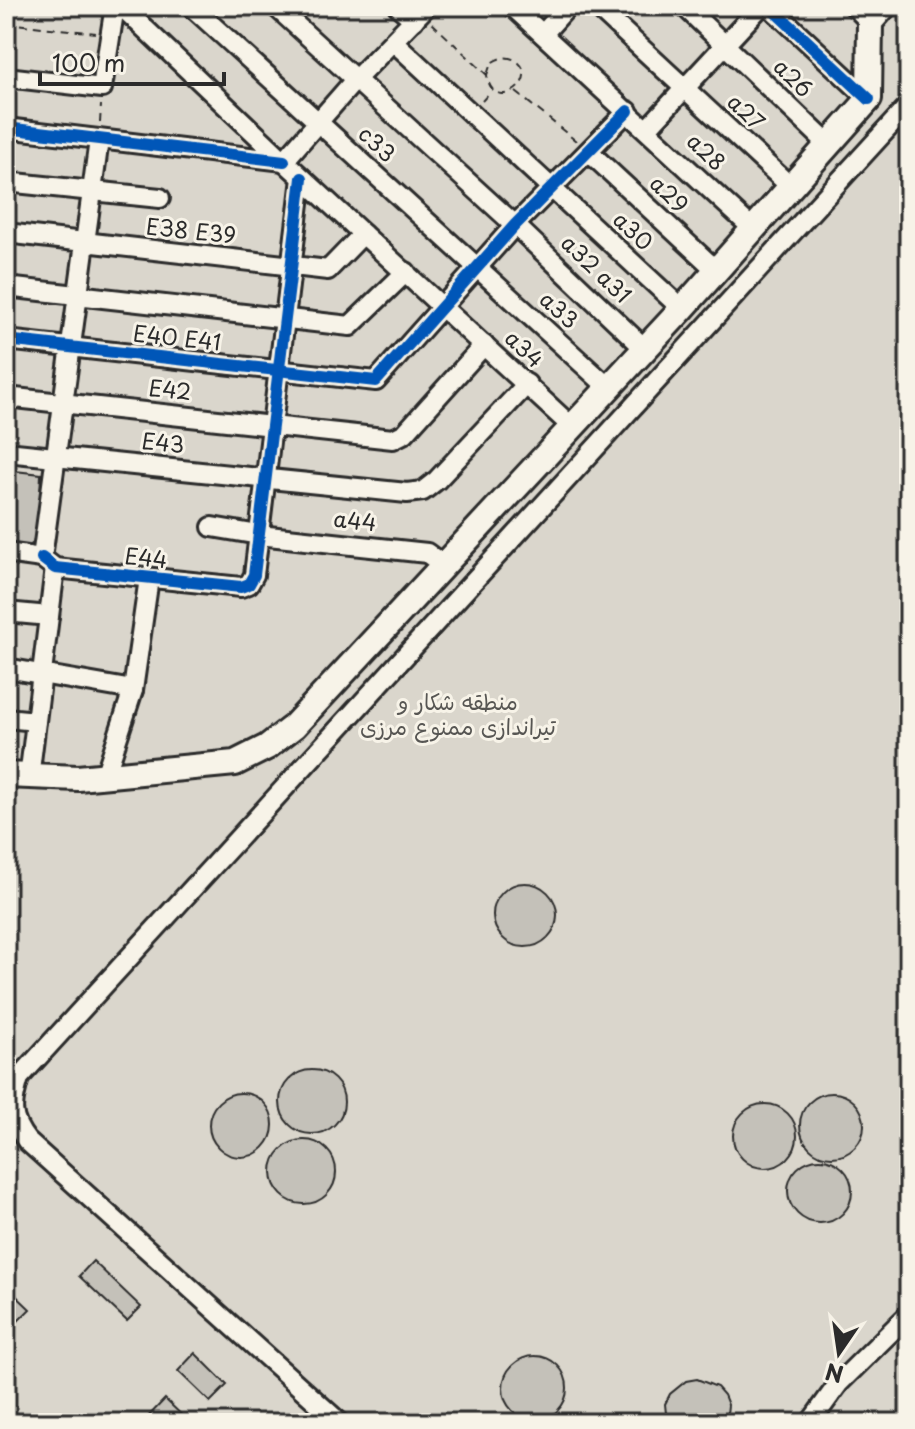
<svg xmlns="http://www.w3.org/2000/svg" width="915" height="1429" viewBox="0 0 915 1429" font-family="'Playpen Sans','Playpen Sans Arabic',sans-serif">
<style>
.green{fill:#dad6cc;stroke:#82807c;stroke-width:2}
.building{fill:#c4c1b9;stroke:#2b2b2b;stroke-width:2}
.lines{fill:none;stroke-linecap:round;stroke-linejoin:round}
.minor-casing{stroke:#2b2b2b;stroke-width:24}
.major-casing{stroke:#2b2b2b;stroke-width:30}
.path{stroke:#2b2b2b;stroke-width:2;stroke-dasharray:8 6;stroke-linecap:butt}
.minor{stroke:#f7f3e8;stroke-width:18}
.major{stroke:#f7f3e8;stroke-width:24}
.cycleway-casing{stroke:#f7f3e8;stroke-width:17}
.cycleway{stroke:#0057b8;stroke-width:12}
.labels{text-anchor:middle;stroke-width:6;stroke-linejoin:round;paint-order:stroke}
.street-label{font-size:22px;fill:#2b2b2b;stroke:#f7f3e8}
.park-label{font-size:22px;fill:#575653;stroke:#f7f3e8}
</style>
<rect width="100%" height="100%" fill="#f7f3e8"/>
<filter id="ink" filterUnits="userSpaceOnUse"><feTurbulence type="fractalNoise" baseFrequency=".0125" numOctaves="2"/><feDisplacementMap in="SourceGraphic" scale="16" xChannelSelector="R" yChannelSelector="G"/><feConvolveMatrix kernelMatrix="1 2 1 2 8 2 1 2 1" color-interpolation-filters="sRGB"/></filter>
<g filter="url(#ink)">
<rect class="green" x="6" y="6" width="903" height="1417"/>
<g class="building">
<polygon points="6,470 41,474 38,539 23,551 6,548"/>
<circle cx="525" cy="915" r="32"/>
<circle cx="312" cy="1102" r="32"/>
<circle cx="832" cy="1125" r="32"/>
<circle cx="241" cy="1125" r="32"/>
<circle cx="765" cy="1136" r="32"/>
<circle cx="304" cy="1172" r="32"/>
<circle cx="820" cy="1191" r="32"/>
<polygon points="93,1261 141,1307 127,1321 79,1276"/>
<polygon points="6,1286 30,1309 6,1333"/>
<polygon points="195,1353 227,1385 210,1402 178,1371"/>
<circle cx="535" cy="1388" r="32"/>
<polygon points="697,1379 717,1387 724,1395 728,1405 726,1423 667,1423 665,1404 670,1394 686,1381"/>
<polygon points="165,1399 190,1423 142,1423"/>
</g>
<g class="lines">
<defs>
<g id="minor">
<polyline points="121,6 284,161 571,426"/>
<polyline points="191,6 608,387"/>
<polyline points="275,6 515,225 644,348"/>
<polyline points="398,6 414,20"/>
<polyline points="512,6 752,228"/>
<polyline points="596,6 791,187"/>
<polyline points="684,6 828,144"/>
<polyline points="769,6 869,99"/>
<polyline points="854,6 870,22"/>
<polyline points="543,34 568,6"/>
<polyline points="394,42 682,309"/>
<polyline points="6,77 102,88 115,6"/>
<polyline points="6,128 284,161"/>
<polyline points="647,129 761,6"/>
<polyline points="589,152 716,270"/>
<polyline points="284,161 355,80 427,6"/>
<polyline points="6,182 160,198"/>
<polyline points="6,233 328,270 363,234"/>
<polyline points="6,287 350,326 406,272"/>
<polyline points="6,340 376,381 515,225 628,111"/>
<polyline points="6,397 393,439 405,433 484,345"/>
<polyline points="6,452 407,493 423,491 437,480 527,384"/>
<polyline points="212,527 259,535 427,553 443,565"/>
<polyline points="6,553 42,558"/>
<polyline points="42,558 55,568 241,587 249,584 254,575 302,178"/>
<polyline points="42,558 99,140"/>
<polyline points="6,612 49,616"/>
<polyline points="6,668 133,690"/>
<polyline points="6,718 36,721"/>
<polyline points="105,776 133,690 149,578"/>
<polyline points="29,778 55,568"/>
<path d="M340,1423l-313,-282c-18,-23 -16,-36 -8,-63l890,-973"/>
<polyline points="810,1423 839,1383 909,1314"/>
</g>
<polyline id="major" points="6,775 78,778 235,763 267,747 294,726 682,309 869,99 870,22 884,6"/>
</defs>
<use href="#minor" class="minor-casing"/>
<use href="#major" class="major-casing"/>
<g class="path">
<polyline points="6,23 96,33"/>
<path d="M432,23l55,52c5,42 58,4 28,-15 -9,-5 -16,-2 -24,3l-4,12"/>
<polyline points="516,92 576,141"/>
<polyline points="482,101 491,91"/>
<polyline points="100,123 101,105"/>
</g>
<use href="#minor" class="minor"/>
<use href="#major" class="major"/>
<defs>
<g id="cycleway">
<polyline points="769,6 869,99"/>
<polyline points="6,128 284,161"/>
<polyline points="6,340 376,381 515,225 628,111"/>
<polyline points="42,558 55,568 241,587 249,584 254,575 302,178"/>
</g>
</defs>
<use href="#cycleway" class="cycleway-casing"/>
<use href="#cycleway" class="cycleway"/>
</g>
</g>
<g class="labels">
<g class="street-label">
<text transform="translate(793 78) rotate(44)" y="8">a26</text>
<text transform="translate(746 112) rotate(43)" y="8">a27</text>
<text transform="translate(377 144) rotate(43)" y="8">c33</text>
<text transform="translate(706 152) rotate(43)" y="8">a28</text>
<text transform="translate(669 194) rotate(43)" y="8">a29</text>
<text transform="translate(191 231) rotate(6)" y="8">E38 E39</text>
<text transform="translate(633 231) rotate(43)" y="8">a30</text>
<text transform="translate(596 269) rotate(44)" y="8">a32 a31</text>
<text transform="translate(559 310) rotate(42)" y="8">a33</text>
<text transform="translate(177 338) rotate(6)" y="8">E40 E41</text>
<text transform="translate(524 349) rotate(43)" y="8">a34</text>
<text transform="translate(170 390) rotate(6)" y="8">E42</text>
<text transform="translate(163 443) rotate(6)" y="8">E43</text>
<text transform="translate(355 521) rotate(6)" y="8">a44</text>
<text transform="translate(146 558) rotate(6)" y="8">E44</text>
</g>
<g class="park-label">
<text x="458" y="710">منطقه شکار و<tspan x="458" dy="25">تیراندازی ممنوع مرزی</tspan></text>
</g>
</g>
<rect width="915" height="1429" fill="none" stroke="#f7f3e8" stroke-width="32"/>
<rect x="16" y="16" width="883" height="1397" fill="none" stroke="#2b2b2b" stroke-width="3" filter="url(#ink)"/>
<g transform="translate(839 1353) rotate(193)" stroke="#f7f3e8" stroke-width="6" paint-order="stroke">
<path d="M0-6L14 30L0 20L-14 30Z" fill="#2b2b2b"/>
<text y="-12" font-size="22" font-weight="bold" text-anchor="middle" fill="#2b2b2b">N</text>
</g>
<path d="M40 72v12h184v-12" fill="none" stroke="#2b2b2b" stroke-width="4"/>
<text x="52" y="72" font-size="24" fill="#2b2b2b" stroke="#f7f3e8" stroke-width="6" paint-order="stroke">100 m</text>
</svg>
